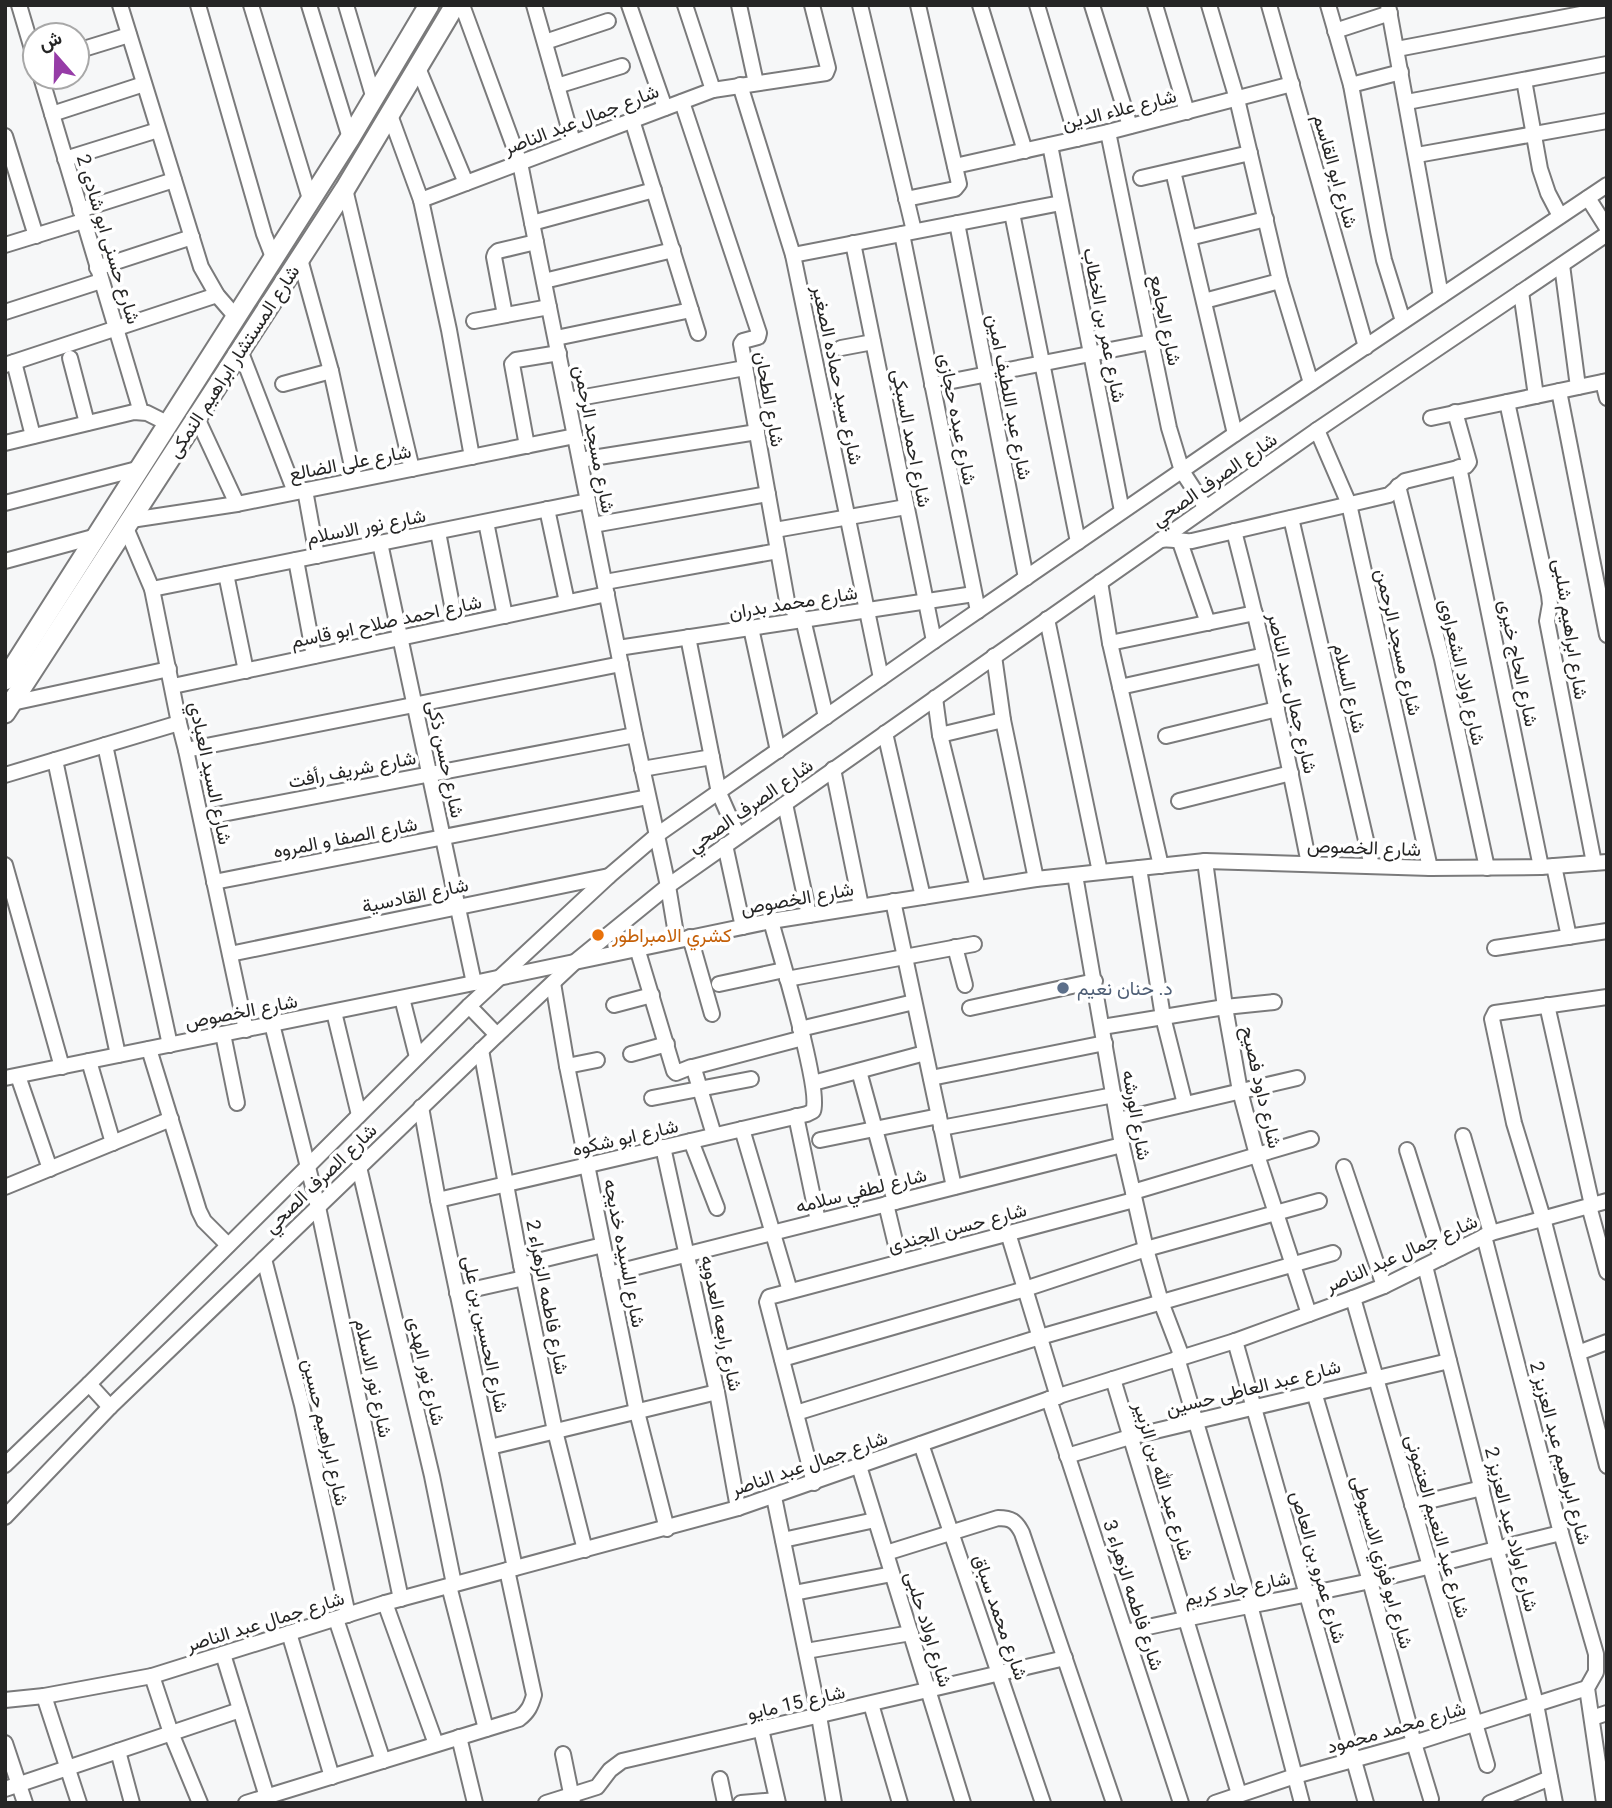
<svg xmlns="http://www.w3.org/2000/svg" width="1612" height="1808" viewBox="0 0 1612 1808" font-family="Roboto,Vazirmatn,sans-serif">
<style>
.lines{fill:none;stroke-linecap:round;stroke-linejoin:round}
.street-casing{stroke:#7a7a7b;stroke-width:18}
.secondary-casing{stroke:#7a7a7b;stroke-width:23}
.street{stroke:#fff;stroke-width:14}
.secondary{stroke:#fff;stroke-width:19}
.food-dot{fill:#e8710a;stroke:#fff;stroke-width:2.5}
.service-dot{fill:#5c6f8a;stroke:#fff;stroke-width:2.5}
.labels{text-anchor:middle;stroke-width:7;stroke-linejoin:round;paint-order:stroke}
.street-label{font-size:19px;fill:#252525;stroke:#fff}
.food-label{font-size:19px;fill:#c56008;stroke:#fff;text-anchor:start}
.service-label{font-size:19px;fill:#4e5e75;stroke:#fff;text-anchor:start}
</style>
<rect width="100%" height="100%" fill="#f6f7f8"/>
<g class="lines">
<defs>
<g id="street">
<polyline points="19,5 35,59"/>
<polyline points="120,5 201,267 217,295 236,317"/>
<polyline points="198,5 264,234 273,257"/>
<polyline points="251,5 310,199"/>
<polyline points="309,5 350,138"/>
<polyline points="346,5 374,99"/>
<polyline points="462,5 520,163 635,735 668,886 677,940"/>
<polyline points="534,5 573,142"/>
<polyline points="629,5 665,108"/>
<polyline points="685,5 713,90"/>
<polyline points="739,5 756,83"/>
<polyline points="860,5 914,231"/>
<polyline points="980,5 1025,151"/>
<polyline points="1037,5 1077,139"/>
<polyline points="1092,5 1130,126"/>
<polyline points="1155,5 1187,112"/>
<polyline points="1209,5 1237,99 1280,281 1311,383"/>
<polyline points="1269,5 1366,347"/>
<polyline points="1328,5 1351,85 1378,231 1384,260 1403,321"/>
<polyline points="1388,5 1441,296"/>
<polyline points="1335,31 1390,13"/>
<polyline points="545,42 608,21"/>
<polyline points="1397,49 1607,9"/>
<polyline points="77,51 129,35"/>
<polyline points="418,68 466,183"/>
<polyline points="41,77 141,412"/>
<polyline points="1524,80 1540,169 1548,193 1560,216"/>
<polyline points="740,85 793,255 881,678"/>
<polyline points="1351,85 1401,72"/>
<polyline points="557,86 622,66"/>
<polyline points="682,102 759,333 758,337 743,341 741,344 787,601 791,608 803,619 826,717"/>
<polyline points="1407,102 1607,64"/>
<polyline points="52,114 144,84"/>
<polyline points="390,115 421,200 449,330 472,457"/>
<polyline points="632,120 698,333"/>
<polyline points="1108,132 1169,428 1182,471 1206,508"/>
<polyline points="5,136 36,236"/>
<polyline points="1050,145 1122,511"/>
<polyline points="1417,155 1607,121"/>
<polyline points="65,159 158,130"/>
<polyline points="955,166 1108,132 1292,84"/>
<polyline points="1173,171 1235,434"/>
<polyline points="1141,178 1250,153"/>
<polyline points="345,189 412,469"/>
<polyline points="1588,198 1607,228"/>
<polyline points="906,199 955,189 959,184 918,5"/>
<polyline points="421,200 713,90 826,73 828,68 812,5"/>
<polyline points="80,210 174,180"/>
<polyline points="1012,213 1078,542"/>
<polyline points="532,223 654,190"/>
<polyline points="957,223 1026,578"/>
<polyline points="902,234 978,611"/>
<polyline points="1189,238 1266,219"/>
<polyline points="853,243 934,641"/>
<polyline points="5,245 83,221"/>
<polyline points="793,255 1061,203"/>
<polyline points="300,259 331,371 355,480"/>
<polyline points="1562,265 1578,387"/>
<polyline points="97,268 192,237"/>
<polyline points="544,281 673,250"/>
<polyline points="1521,292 1536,396"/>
<polyline points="1204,301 1280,281"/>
<polyline points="5,312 101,281"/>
<polyline points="505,315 494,257 495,254 498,251 536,242"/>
<polyline points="474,321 549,307"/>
<polyline points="556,338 691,310"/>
<polyline points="841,348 873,342"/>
<polyline points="240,350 295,492"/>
<polyline points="70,358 87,423"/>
<polyline points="14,362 33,436"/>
<polyline points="5,365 217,295"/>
<polyline points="1603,382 1607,398"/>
<polyline points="283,384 331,371"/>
<polyline points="932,385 1151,342"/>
<polyline points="1559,391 1607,635"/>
<polyline points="568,400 745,368"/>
<polyline points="1507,402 1549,595 1550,604 1547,621 1594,863"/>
<polyline points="197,418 237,504"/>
<polyline points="1431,418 1607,381"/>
<polyline points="1317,430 1349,504 1430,868"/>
<polyline points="5,443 134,412 147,413 169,424"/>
<polyline points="527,446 512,364 516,360 559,353"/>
<polyline points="580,460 757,432"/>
<polyline points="1459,467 1541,867"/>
<polyline points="1398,486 1442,659 1487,868"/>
<polyline points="305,490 317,556"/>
<polyline points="5,503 141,468"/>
<polyline points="547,509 567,602"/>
<polyline points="1291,518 1372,866"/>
<polyline points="131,520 237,504 575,436"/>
<polyline points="486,522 505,616"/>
<polyline points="593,525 768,494"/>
<polyline points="126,528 152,589 179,723 186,750 246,1030"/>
<polyline points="775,530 906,507"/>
<path d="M1234,531c29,111 53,221 75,333"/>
<polyline points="438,532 456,626"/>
<path d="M1160,540c11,-2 21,2 32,1l197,-46 16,-14 61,-15 3,-4 -14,-50"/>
<polyline points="1180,542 1208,623"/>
<polyline points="380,543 474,983"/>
<polyline points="296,560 314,656"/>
<polyline points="5,561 97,536"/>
<polyline points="226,574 246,671"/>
<polyline points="605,582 778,551"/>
<polyline points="1100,582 1110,643 1161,866"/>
<polyline points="152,589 588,501"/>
<polyline points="1047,619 1100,872"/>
<polyline points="751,628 778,751"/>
<polyline points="688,637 719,793 738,836"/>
<polyline points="1110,643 1255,613"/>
<polyline points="618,648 974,594"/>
<polyline points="994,656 1003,720 1036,879"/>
<polyline points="173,686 607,594"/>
<polyline points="1120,687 1265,655"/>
<polyline points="935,698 940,735 978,888"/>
<polyline points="12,703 169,669"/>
<polyline points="885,733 923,897"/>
<polyline points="940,735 1003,720"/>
<polyline points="1166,736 1277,709"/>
<polyline points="105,745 170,1045"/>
<polyline points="186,750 621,664"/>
<polyline points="55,760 118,1055"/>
<polyline points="642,769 712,757"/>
<polyline points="833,769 861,906"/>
<polyline points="5,775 179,723"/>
<polyline points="1179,801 1291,773"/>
<polyline points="785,804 809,915"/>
<polyline points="201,818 635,735"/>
<polyline points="725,845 743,927"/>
<polyline points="1205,861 1225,1007 1240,1091 1257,1155 1309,1314"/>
<polyline points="5,865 62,1067"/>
<polyline points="1554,866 1569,937"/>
<polyline points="1139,868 1163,1017 1185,1104"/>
<polyline points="1075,875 1122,1145 1133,1192 1146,1249 1161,1302 1182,1357"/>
<polyline points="214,882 648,797"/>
<polyline points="893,901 954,1187"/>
<polyline points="690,937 712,1014"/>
<polyline points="955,947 965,985"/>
<polyline points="637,948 674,1071 676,1073 691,1067 694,1069 714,1135"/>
<polyline points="1495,948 1607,931"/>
<polyline points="230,954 609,876"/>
<polyline points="787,979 974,944"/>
<polyline points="553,983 567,1066 637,1412 667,1529"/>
<polyline points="719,984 784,970"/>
<polyline points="1607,997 1495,1013 1492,1019 1514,1123 1543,1218 1607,1466"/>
<polyline points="402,998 417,1057"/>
<polyline points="614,1005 652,995"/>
<polyline points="1547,1005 1592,1205"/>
<polyline points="469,1006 497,1035"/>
<polyline points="970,1008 1095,981"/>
<polyline points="334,1012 359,1115"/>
<polyline points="272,1024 318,1207 401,1599"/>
<polyline points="1102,1027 1225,1007 1274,1002"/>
<polyline points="800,1029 914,1002"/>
<polyline points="223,1034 237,1103"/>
<polyline points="149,1049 199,1211 204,1221 228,1245"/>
<polyline points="481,1050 521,1265 555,1431 585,1550"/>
<polyline points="631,1054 667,1044"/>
<polyline points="89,1061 113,1143"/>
<polyline points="567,1066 597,1060"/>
<polyline points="693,1067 803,1038"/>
<polyline points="859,1071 895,1202"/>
<polyline points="18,1076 50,1169"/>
<polyline points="5,1078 474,983 771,921 1036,879 1205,861 1430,868 1541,867 1607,862"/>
<polyline points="931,1078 1105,1043"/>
<polyline points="813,1083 925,1053"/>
<polyline points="652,1098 751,1079"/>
<polyline points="421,1107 438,1200 515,1568"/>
<polyline points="796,1116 818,1221"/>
<polyline points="1118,1120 1297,1078"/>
<polyline points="941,1128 1114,1095"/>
<polyline points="742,1129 790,1291"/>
<polyline points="1463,1136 1491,1233"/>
<polyline points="820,1140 939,1116"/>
<polyline points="691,1141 717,1208"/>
<polyline points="663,1147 717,1392 738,1508"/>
<polyline points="1407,1150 1441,1258"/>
<polyline points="359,1167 432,1476 454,1584"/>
<polyline points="1344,1167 1384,1286"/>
<polyline points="5,1187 171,1119"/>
<polyline points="1133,1192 1311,1139"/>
<path d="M438,1200l369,-86 6,-3c9,-21 -34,-160 -42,-190"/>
<polyline points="886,1204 900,1262"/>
<polyline points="1589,1206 1607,1272"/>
<polyline points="1008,1233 1058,1397"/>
<polyline points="1484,1236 1561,1533 1596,1654 1596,1672 1587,1688 1604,1803"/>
<polyline points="264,1259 302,1405 348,1615"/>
<polyline points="521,1265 603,1245"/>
<polyline points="1425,1266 1536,1704 1555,1803"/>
<polyline points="609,1274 1122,1145"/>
<polyline points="457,1293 524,1278"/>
<polyline points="1353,1298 1487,1765"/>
<polyline points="1235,1341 1366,1803"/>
<polyline points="1578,1353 1607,1342"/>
<polyline points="1177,1358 1250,1605 1302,1803"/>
<polyline points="782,1359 1025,1289 1146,1249 1319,1201"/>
<polyline points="1113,1379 1239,1794"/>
<polyline points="89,1384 110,1407"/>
<polyline points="1314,1392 1370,1581 1414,1743 1431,1799"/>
<polyline points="1049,1399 1181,1803"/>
<polyline points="796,1413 1040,1337 1333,1253"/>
<polyline points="921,1444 1043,1803"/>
<polyline points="490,1447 717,1392"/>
<polyline points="1067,1456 1130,1437 1449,1361"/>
<polyline points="5,1465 89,1384 469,1006 609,876 657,835 934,641 1235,434 1607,185"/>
<polyline points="859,1466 963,1803"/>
<polyline points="814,1483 767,1302 769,1297 1134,1200"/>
<polyline points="774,1497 819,1716 834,1803"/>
<polyline points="1412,1505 1482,1488"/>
<polyline points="5,1517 110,1407 497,1035 576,961 668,886 1317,430 1607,234"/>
<polyline points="783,1540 875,1520"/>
<path d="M886,1553l112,-35c13,0 18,3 24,15l92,270"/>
<polyline points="449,1586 486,1729"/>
<polyline points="794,1593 892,1574"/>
<polyline points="385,1603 436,1744"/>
<polyline points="336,1619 383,1761"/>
<path d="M1126,1632c81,-19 163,-33 244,-51 64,-15 127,-33 191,-48"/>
<polyline points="289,1633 332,1777"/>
<polyline points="806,1651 911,1633"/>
<polyline points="223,1654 267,1797"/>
<polyline points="152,1676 171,1733 200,1803"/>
<polyline points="44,1696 79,1803"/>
<polyline points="5,1700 44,1696 152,1676 385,1603 738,1508 1049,1399 1235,1341 1353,1298 1384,1286 1491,1233 1607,1201"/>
<polyline points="871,1704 900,1803"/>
<polyline points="1592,1718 1607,1713"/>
<polyline points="761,1729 778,1803"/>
<polyline points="459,1737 475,1803"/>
<polyline points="5,1743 25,1803"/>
<polyline points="118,1751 132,1803"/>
<polyline points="563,1754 573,1803"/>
<polyline points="720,1779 725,1803"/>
<polyline points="5,1789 240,1710"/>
<path d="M246,1803l273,-84c9,-7 12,-13 15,-24l-27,-125"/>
<polyline points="546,1803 597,1787 610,1770 622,1761 1065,1658"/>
<polyline points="741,1803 777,1800"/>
<polyline points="1215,1803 1295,1776 1414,1743 1587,1688"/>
<polyline points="1490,1803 1550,1778"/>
</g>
<g id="secondary">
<polyline points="5,680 350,138 429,5"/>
<polyline points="5,713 345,189 455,5"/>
</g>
</defs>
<use href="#street" class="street-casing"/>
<use href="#secondary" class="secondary-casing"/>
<use href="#street" class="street"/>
<use href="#secondary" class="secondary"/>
</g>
<circle class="food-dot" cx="598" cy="935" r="7"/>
<circle class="service-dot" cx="1063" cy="988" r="7"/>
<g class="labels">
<g class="street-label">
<text transform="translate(1119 109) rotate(-14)" y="7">شارع علاء الدين</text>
<text transform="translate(581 119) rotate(-21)" y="7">شارع جمال عبد الناصر</text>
<text transform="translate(1336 171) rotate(74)" y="7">شارع ابو القاسم</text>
<text transform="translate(109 239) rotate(73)" y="7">شارع حسنى ابو شادى 2</text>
<text transform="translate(1166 320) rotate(78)" y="7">شارع الجامع</text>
<text transform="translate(1105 325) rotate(79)" y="7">شارع عمر بن الخطاب</text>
<text transform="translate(233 361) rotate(-57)" y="7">شارع المستشار ابراهيم النمكى</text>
<text transform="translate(838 375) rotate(78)" y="7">شارع سيد حماده الصغير</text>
<text transform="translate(1010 397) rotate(79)" y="7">شارع عبد اللطيف امين</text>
<text transform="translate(770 399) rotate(80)" y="7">شارع الطحان</text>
<text transform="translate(958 419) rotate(79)" y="7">شارع عبده حجازى</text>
<text transform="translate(912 438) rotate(79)" y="7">شارع احمد السبكى</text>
<text transform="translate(595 439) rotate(79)" y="7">شارع مسجد الرحمن</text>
<text transform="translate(350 462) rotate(-11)" y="7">شارع على الضالع</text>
<text transform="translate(1214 479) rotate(-35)" y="7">شارع الصرف الصحي</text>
<text transform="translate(366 526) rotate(-11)" y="7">شارع نور الاسلام</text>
<text transform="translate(793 602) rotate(-9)" y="7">شارع محمد بدران</text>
<text transform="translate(386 621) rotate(-12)" y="7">شارع احمد صلاح ابو قاسم</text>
<text transform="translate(1571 629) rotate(81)" y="7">شارع ابراهيم شلبى</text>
<text transform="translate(1399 642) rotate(77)" y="7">شارع مسجد الرحمن</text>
<text transform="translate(1519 663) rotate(78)" y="7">شارع الحاج خيرى</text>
<text transform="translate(1463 672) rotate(77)" y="7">شارع اولاد الشعراوى</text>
<text transform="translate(1350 688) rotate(77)" y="7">شارع السلام</text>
<text transform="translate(1293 693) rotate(77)" y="7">شارع جمال عبد الناصر</text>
<text transform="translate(446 759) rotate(78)" y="7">شارع حسن ذكى</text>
<text transform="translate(352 769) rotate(-11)" y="7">شارع شريف رأفت</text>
<text transform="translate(211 773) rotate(78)" y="7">شارع السيد العبادي</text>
<text transform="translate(750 805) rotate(-35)" y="7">شارع الصرف الصحي</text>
<text transform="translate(345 837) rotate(-11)" y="7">شارع الصفا و المروه</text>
<text transform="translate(1364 847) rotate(2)" y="7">شارع الخصوص</text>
<text transform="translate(415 895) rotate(-12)" y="7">شارع القادسية</text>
<text transform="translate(797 898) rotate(-10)" y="7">شارع الخصوص</text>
<text transform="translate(241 1011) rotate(-11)" y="7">شارع الخصوص</text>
<text transform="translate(1262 1087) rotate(77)" y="7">شارع داود فصيح</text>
<text transform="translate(1137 1115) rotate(80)" y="7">شارع الورشه</text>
<text transform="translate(625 1137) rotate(-13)" y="7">شارع ابو شكوه</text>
<text transform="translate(320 1178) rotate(-44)" y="7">شارع الصرف الصحي</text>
<text transform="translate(861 1190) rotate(-14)" y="7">شارع لطفي سلامه</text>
<text transform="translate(957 1227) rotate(-15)" y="7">شارع حسن الجندى</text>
<text transform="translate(625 1253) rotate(79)" y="7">شارع السيده خديجه</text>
<text transform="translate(1401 1253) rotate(-24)" y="7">شارع جمال عبد الناصر</text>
<text transform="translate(548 1297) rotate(79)" y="7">شارع فاطمه الزهراء 2</text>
<text transform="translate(722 1323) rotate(78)" y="7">شارع رابعه العدويه</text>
<text transform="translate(486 1334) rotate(78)" y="7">شارع الحسين بن على</text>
<text transform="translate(427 1371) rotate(77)" y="7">شارع نور الهدى</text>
<text transform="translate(374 1378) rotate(78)" y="7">شارع نور الاسلام</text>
<text transform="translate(1253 1387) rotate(-14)" y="7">شارع عبد العاطى حسين</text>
<text transform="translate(326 1432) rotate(77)" y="7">شارع ابراهيم حسين</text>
<text transform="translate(1561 1453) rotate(75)" y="7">شارع ابراهيم عبد العزيز 2</text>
<text transform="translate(809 1463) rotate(-19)" y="7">شارع جمال عبد الناصر</text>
<text transform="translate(1164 1481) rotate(73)" y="7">شارع عبد الله بن الزبير</text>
<text transform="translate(1438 1526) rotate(74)" y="7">شارع عبد النعيم العتمونى</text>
<text transform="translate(1512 1529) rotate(76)" y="7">شارع اولاد عبد العزيز 2</text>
<text transform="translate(1383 1562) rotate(74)" y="7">شارع ابو فوزي الاسيوطى</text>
<text transform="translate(1319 1567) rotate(74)" y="7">شارع عمرو بن العاص</text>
<text transform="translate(1237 1588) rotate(-12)" y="7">شارع جاد كريم</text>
<text transform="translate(1134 1595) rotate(72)" y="7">شارع فاطمه الزهراء 3</text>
<text transform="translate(1001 1617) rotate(71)" y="7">شارع محمد سباق</text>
<text transform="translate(265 1621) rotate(-17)" y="7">شارع جمال عبد الناصر</text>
<text transform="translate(929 1629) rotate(73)" y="7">شارع اولاد حلبى</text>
<text transform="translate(796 1702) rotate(-13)" y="7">شارع 15 مايو</text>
<text transform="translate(1396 1727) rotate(-16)" y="7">شارع محمد محمود</text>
</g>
<g class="food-label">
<text x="612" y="942">كشري الامبراطور</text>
</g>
<g class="service-label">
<text x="1077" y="995">د. حنان نعيم</text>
</g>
</g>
<rect width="1612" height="1808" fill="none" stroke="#252525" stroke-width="14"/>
<g transform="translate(56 56) rotate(340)"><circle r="33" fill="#ffffff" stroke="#a8a8a8" stroke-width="2"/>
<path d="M0-5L12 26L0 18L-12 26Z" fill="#963ca7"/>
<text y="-10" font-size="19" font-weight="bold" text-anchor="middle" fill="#252525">ش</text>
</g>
</svg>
